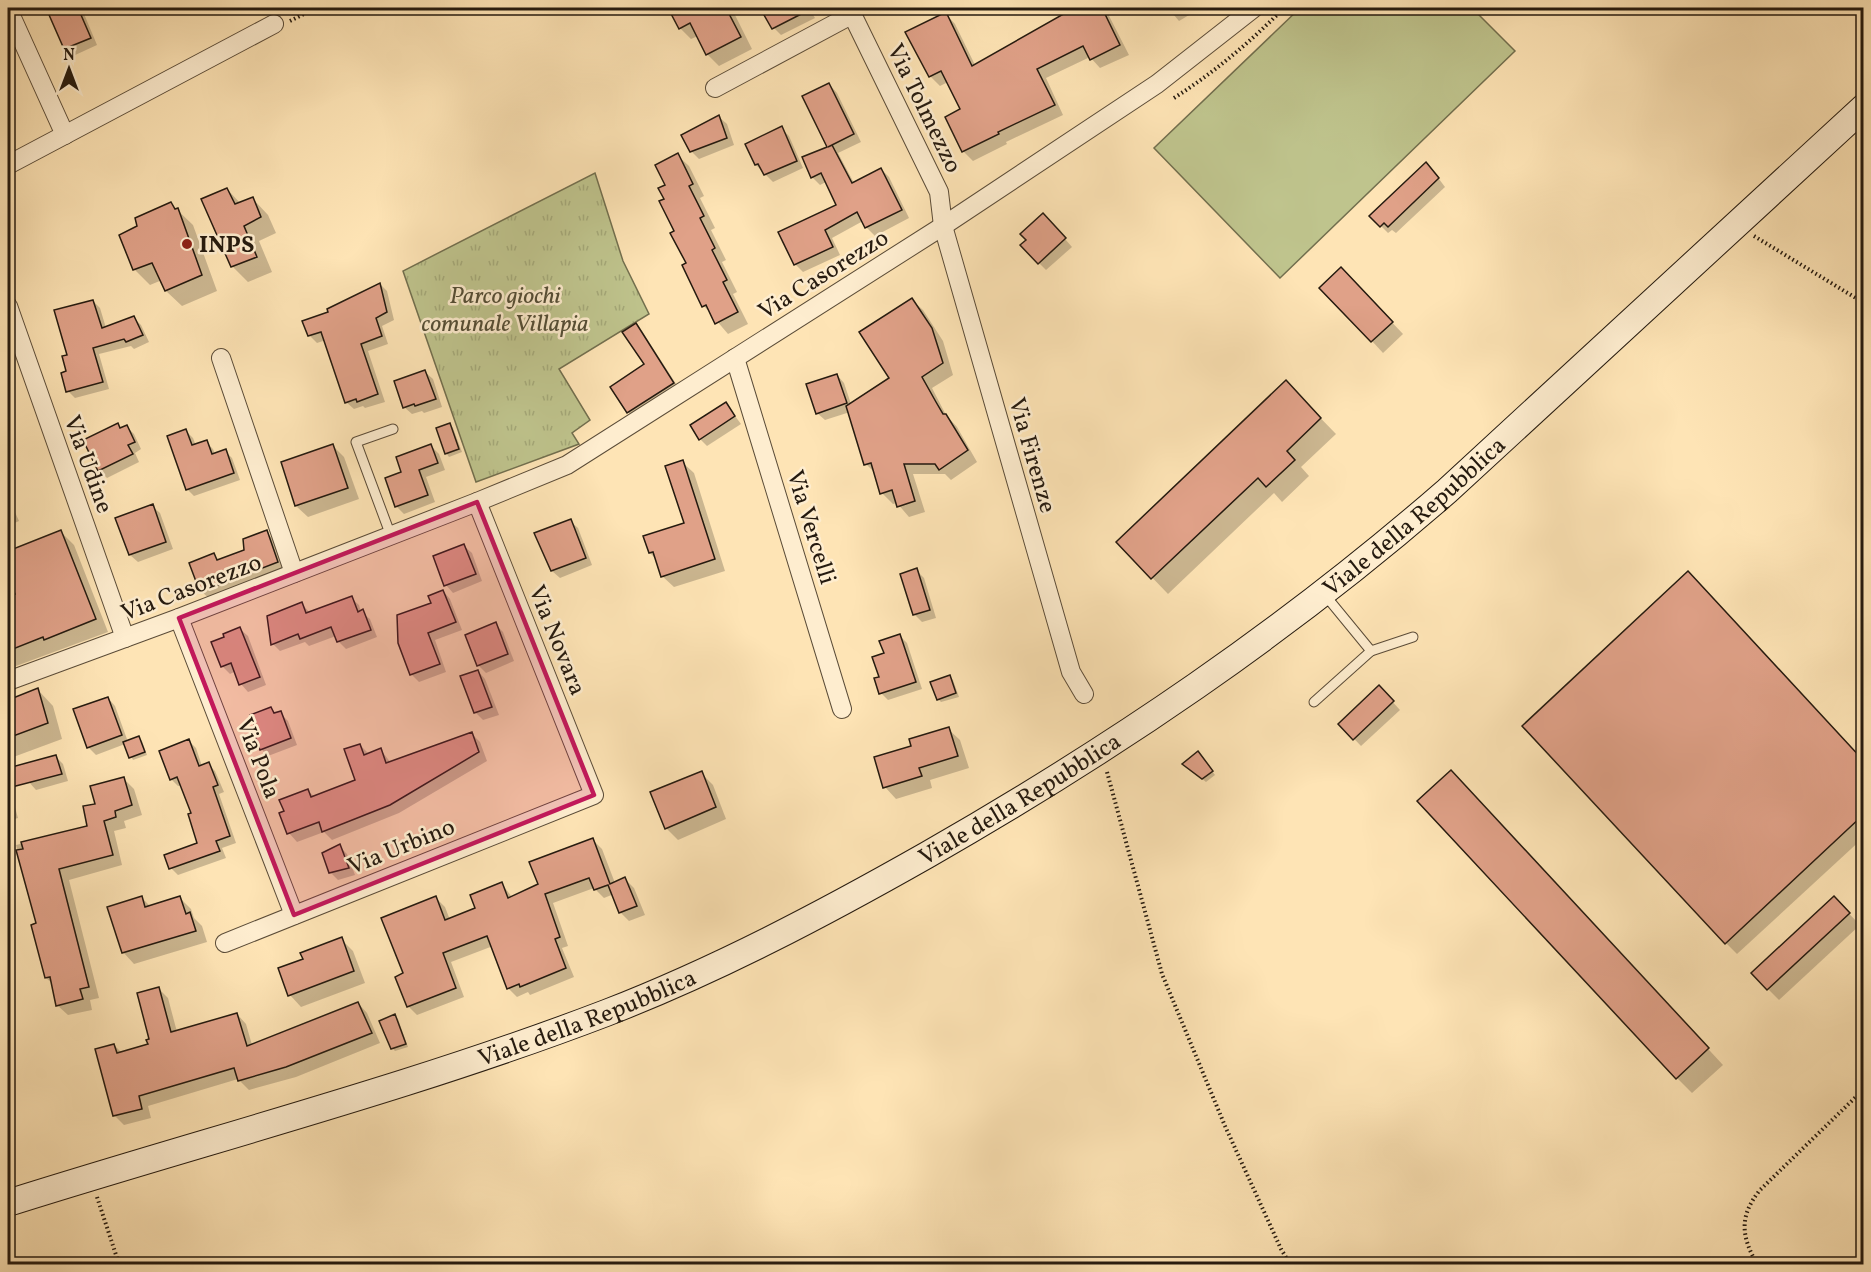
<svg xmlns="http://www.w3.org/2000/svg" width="1871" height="1272" viewBox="0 0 1871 1272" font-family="Vollkorn,serif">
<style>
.grass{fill:url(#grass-tufts);stroke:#726f4e;stroke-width:1.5}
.pitch{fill:#bfc48d;stroke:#726f4e;stroke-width:1.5}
.shadow{fill:#0003}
.building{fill:#e0a188;stroke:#251a0f;stroke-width:1.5}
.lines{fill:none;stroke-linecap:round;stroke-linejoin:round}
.lane-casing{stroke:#5b4c38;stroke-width:11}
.street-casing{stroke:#5b4c38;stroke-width:20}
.secondary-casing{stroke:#251a0f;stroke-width:28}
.path{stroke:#251a0f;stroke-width:4;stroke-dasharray:1.5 3;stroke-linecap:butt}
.lane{stroke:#feedcf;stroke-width:9}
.street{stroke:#feedcf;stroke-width:18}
.secondary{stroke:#feedcf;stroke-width:26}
.marked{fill:#c2185b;fill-opacity:0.2;stroke:#c2185b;stroke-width:4.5;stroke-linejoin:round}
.poi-dot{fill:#8f2418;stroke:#feedcf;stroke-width:2}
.labels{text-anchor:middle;stroke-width:5;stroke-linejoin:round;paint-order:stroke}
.street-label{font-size:24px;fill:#251a0f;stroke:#feedcf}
.poi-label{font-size:24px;font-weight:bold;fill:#251a0f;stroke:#feedcf;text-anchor:start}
.park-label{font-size:24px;font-style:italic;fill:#534d35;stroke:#feedcf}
</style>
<defs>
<pattern id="grass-tufts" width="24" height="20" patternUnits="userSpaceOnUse" patternTransform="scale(1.5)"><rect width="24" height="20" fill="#bfc48d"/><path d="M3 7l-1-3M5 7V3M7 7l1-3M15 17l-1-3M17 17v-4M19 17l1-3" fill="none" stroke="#a4a878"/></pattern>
</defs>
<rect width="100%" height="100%" fill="#fee4b5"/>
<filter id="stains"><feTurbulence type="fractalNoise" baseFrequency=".00333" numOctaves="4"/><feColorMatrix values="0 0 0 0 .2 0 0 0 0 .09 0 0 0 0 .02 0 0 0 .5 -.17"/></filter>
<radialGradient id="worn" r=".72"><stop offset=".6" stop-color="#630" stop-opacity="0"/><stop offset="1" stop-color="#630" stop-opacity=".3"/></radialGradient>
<polygon class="grass" points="595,173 623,261 649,314 559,369 590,420 572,433 579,444 476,482 403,271"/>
<polygon class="pitch" points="1300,8 1472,8 1515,51 1280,278 1154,148"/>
<g class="shadow">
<polygon points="48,8 93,8 82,9 97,45 73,56 66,49"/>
<polygon points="122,8 139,8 128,13"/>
<polygon points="670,8 727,8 735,15 752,49 719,66 707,54 698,36 691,39 680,28"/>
<polygon points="762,8 809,8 815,18 781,35 774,28"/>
<polygon points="898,8 919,8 905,15"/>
<polygon points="1068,8 1105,8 1129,55 1100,68 1090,57 1046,78 1063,115 1006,142 1007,144 973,161 964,152 947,118 962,110 948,82 940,86 930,76 946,14 955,24 975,65 1068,13 1066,9"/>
<polygon points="1168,8 1201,8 1179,21"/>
<polygon points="8,82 14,96 8,99"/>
<polygon points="829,84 837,93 861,142 838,153 854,183 881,169 889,177 909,218 875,236 867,228 863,221 832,238 840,255 803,272 795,264 838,206 826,182 820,185 812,177 829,148"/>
<polygon points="719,117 727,124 734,145 699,159 691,151"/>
<polygon points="781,128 789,136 803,168 773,182 756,165"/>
<polygon points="677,155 689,166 704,196 700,198 715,228 711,230 726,260 722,262 737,292 733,294 748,324 728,334 704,306 666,200 667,185"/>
<polygon points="1433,171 1445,187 1396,233 1392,230 1388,233 1371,216"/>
<polygon points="227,189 241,204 253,199 268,215 276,233 259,241 272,272 248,282 233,267 203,199"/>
<polygon points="171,204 193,225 217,291 182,306 166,291 162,280 150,285 134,269 139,227"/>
<polygon points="1050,222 1072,247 1046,270 1039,263 1028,240"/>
<polygon points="1353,281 1403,334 1383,353 1372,341"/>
<polygon points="380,284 387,291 394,320 382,326 388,344 368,351 385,402 365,408 363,406 354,409 346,402 326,340 317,343 309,335"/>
<polygon points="912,300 923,310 943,341 953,375 932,388 946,415 957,427 977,462 951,480 945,474 913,474 925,512 909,517 897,503 893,504 882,493 876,474 866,464 850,412 825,420 817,413 837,375 844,383 851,404 891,379"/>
<polygon points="93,301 100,308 106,328 134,318 141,325 149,342 134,349 131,346 99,354 109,389 75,398 68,391 69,356"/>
<polygon points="635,325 642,331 680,390 635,419 628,412 646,365"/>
<polygon points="425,372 433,379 442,407 424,413 422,411 412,414 404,407"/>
<polygon points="1301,398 1336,434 1301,467 1309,476 1282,502 1274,493 1168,594 1118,542"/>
<polygon points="726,404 741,424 707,446 700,439"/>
<polygon points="450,424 453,428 462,452 449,457 446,453"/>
<polygon points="118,425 122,429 126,426 134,434 141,449 135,453 139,462 107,478 99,470"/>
<polygon points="186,431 193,438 196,446 206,442 213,449 215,454 225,451 232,458 240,480 194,496 187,489"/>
<polygon points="333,446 344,457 359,499 308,517 296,506 283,463"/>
<polygon points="431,446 439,454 445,470 426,477 435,502 404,514 396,506 403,473"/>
<polygon points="682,462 694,473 725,571 674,587 662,576 657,560 650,553 686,523"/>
<polygon points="8,502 13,508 19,521 8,526"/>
<polygon points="152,506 160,513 173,549 138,562 130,555"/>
<polygon points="570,521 578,528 592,565 560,578 552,571 536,534"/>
<polygon points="61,532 74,545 108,632 8,669 8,599 16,595 8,572 8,553"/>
<polygon points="266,532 278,544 289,574 213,602 201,591 214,555 220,561 246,551"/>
<polygon points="464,546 472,553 482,581 453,593 446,585 435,557"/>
<polygon points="916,570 924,578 936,618 922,622 914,614"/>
<polygon points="1700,585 1864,761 1864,837 1737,954 1726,943"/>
<polygon points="443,591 450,599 462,630 435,640 446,672 419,682 411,674 433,604"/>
<polygon points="351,598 359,605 361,612 370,619 377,637 346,649 338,641 336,636 309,646 305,642 280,651 273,644 302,604 310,613"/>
<polygon points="495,624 503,632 514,661 486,673 478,665"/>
<polygon points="240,629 248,636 266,685 248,692 241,684 236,671 230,674 222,666"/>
<polygon points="900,636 907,643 922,689 888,700 881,693 880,677 885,654"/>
<polygon points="478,671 485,679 499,715 483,720 475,712"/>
<polygon points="950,677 953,680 959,697 941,702 938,699"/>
<polygon points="1379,687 1400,710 1361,746 1340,724"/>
<polygon points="38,690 53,706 62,739 8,759 8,702"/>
<polygon points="108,698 115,706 128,742 139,738 142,741 147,755 133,760 125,744 96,755 88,747"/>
<polygon points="271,709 277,714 280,713 288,721 297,745 268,756 261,749 258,731"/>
<polygon points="948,729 960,740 969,768 930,780 932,788 896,799 885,787 913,747"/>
<polygon points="471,733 480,742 487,761 399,813 332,840 324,832 297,842 289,833 308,791 315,797 357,781 360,745 369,754 381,750 391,763"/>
<polygon points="189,741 196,748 202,766 208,764 215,771 224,792 219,794 236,843 222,848 226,858 178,875 171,868 199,844 193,814 182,785 178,786 171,779"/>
<polygon points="1201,756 1215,775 1206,782 1187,767"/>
<polygon points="56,757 63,764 68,781 36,790 29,782"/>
<polygon points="701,773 713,785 726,819 678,840 666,828"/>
<polygon points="124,779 134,789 142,815 124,821 126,828 114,831 122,865 69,880 99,998 90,1000 92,1010 68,1015 57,1005 53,984 46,978 38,924 16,845 89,827 96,805"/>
<polygon points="8,783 18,818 8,821"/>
<polygon points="1466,787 1723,1065 1692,1093 1677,1078"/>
<polygon points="593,840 602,849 615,883 625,879 634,888 645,915 629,921 620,912 614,894 604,898 594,888 553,903 568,946 562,948 574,977 530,995 528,992 517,997 508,988 493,946 451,962 464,997 417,1015 408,1006 405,974 436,898 445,907 450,920 477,909 502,884 512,897 539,885"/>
<polygon points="339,846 347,854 355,875 338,880 331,873 324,854"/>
<polygon points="142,898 151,907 180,898 191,909 194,918 202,926 207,942 134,964 123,952"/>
<polygon points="1834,898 1860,925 1779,1000 1768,989"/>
<polygon points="341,939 353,951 365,983 301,1007 290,995 280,969 305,960"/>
<polygon points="159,989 168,998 177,1032 237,1014 246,1024 252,1045 358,1003 367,1013 380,1043 296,1077 249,1090 238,1079 148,1106 151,1118 124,1125 114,1115 114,1045 122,1053 150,1046"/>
<polygon points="394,1016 398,1019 408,1047 395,1051 392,1048"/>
</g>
<g class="building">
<polygon points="46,8 78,8 91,38 64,49"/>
<polygon points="668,8 726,8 741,37 706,55 690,23 679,29"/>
<polygon points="760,8 813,8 772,29"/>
<polygon points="1074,8 1102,8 1120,45 1090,60 1083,46 1037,69 1055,105 998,132 999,134 962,152 945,117 960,109 941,71 929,77 905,32 946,12 972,66"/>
<polygon points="829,83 854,134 828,147 832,145 852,183 881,168 902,210 865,228 857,212 825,230 833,247 794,265 778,232 836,205 821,173 811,178 802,157 827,147 802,96"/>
<polygon points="719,115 727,138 690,152 681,135"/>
<polygon points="782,126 797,161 764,175 758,164 755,165 745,144"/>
<polygon points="678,153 693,184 689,186 704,216 700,218 715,248 712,250 727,280 723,282 738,312 715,324 706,305 702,307 682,265 686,263 670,233 674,231 659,201 664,199 658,188 665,185 655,165"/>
<polygon points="1426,162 1439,178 1388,227 1384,223 1380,227 1369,216"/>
<polygon points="227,188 235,204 253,197 261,217 244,226 257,257 231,267 201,199"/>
<polygon points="171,202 175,209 178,208 202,275 165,291 152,263 133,270 119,235 137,226 135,218"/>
<polygon points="1043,213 1066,238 1038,264 1020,245 1026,240 1020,234"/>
<polygon points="1341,267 1393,322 1371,342 1319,288"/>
<polygon points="380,283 387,312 376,318 382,336 361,344 378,394 357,402 356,399 345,403 321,332 308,336 302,321 328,312 327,309"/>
<polygon points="912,298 932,328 943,363 922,377 936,402 943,414 946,414 968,450 939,470 935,464 904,464 915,501 897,507 892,490 880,494 871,463 864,465 846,406 889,378 859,332"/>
<polygon points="93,300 102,328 134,316 143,335 126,342 124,339 93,348 103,382 66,392 61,373 66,371 62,356 67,355 54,310"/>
<polygon points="636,323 674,383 627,413 610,387 644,364 622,332"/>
<polygon points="425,370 436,399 415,406 414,404 403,408 394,381"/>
<polygon points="837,374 847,403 816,414 806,384"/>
<polygon points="1286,380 1321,418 1287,451 1295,460 1266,487 1258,478 1151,579 1116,542"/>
<polygon points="726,402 735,416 699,440 690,425"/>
<polygon points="118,423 120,428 127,425 135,442 128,445 133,454 98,471 83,440"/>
<polygon points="450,423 459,449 445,454 436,428"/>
<polygon points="186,429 192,445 207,440 212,454 226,449 234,473 186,490 167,436"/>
<polygon points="333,444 348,488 295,506 281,462"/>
<polygon points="431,444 438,463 419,470 428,495 395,507 385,478 401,472 396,457"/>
<polygon points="683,460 715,559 661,577 653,552 649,553 643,536 684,523 665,466"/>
<polygon points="153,504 166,542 129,555 115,518"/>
<polygon points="571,519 586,558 551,571 534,533"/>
<polygon points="61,530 96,619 44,640 43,637 8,651 8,597 15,594 8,577 8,551"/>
<polygon points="267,530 278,562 200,592 189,563 214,553 217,560 244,550 243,539"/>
<polygon points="464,544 476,574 444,586 433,556"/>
<polygon points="917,568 930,610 913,615 900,574"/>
<polygon points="1688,571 1863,760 1863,815 1725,944 1522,726"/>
<polygon points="443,590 456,622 428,633 440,664 410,675 398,643 397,615 431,603 428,596"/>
<polygon points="352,596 358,612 363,609 371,630 337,642 331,627 300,639 298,634 271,645 267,616 302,602 306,613"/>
<polygon points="496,622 508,654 477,666 465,635"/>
<polygon points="240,627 260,677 239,685 231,663 221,667 211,642 224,637 223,634"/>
<polygon points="900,634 916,682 879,694 874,678 879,677 872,657 884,653 879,641"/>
<polygon points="478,670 492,707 474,713 460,676"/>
<polygon points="950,675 956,693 937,700 930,682"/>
<polygon points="1379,685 1394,701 1353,740 1338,724"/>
<polygon points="38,688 48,723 8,738 8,700"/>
<polygon points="108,697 122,735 87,748 73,709"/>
<polygon points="271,707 274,713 281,711 291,738 260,750 253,731 256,730 250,715"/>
<polygon points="949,727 958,756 919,768 922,776 883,788 874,757 911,746 909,739"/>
<polygon points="472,732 479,752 390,805 322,832 319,822 287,834 279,813 284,811 279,800 308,789 311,797 355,780 344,749 360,744 364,755 381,748 386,763"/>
<polygon points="139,736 145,752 129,758 123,742"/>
<polygon points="189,739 199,766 209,762 218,785 213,787 230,836 216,841 220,851 169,869 164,855 197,843 188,814 191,813 177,777 170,780 159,751"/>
<polygon points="1198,751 1213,771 1202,779 1182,764"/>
<polygon points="56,755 62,774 8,788 8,768"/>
<polygon points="1451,770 1709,1048 1676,1079 1417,801"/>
<polygon points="702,771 716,807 665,829 650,792"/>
<polygon points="124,777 132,805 115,811 116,817 104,821 113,855 59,869 89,987 80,989 83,999 56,1006 50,977 45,978 31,925 36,923 16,850 23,849 21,842 87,826 83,806 95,804 90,786"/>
<polygon points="593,838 610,884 625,877 637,906 619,913 608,885 594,890 589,878 545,894 560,937 555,939 566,968 520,987 519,984 507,989 487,936 443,953 456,988 407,1007 395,977 403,973 381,918 436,896 445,920 475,908 470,895 502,882 508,898 538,884 529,862"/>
<polygon points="340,844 349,868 329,873 322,853"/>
<polygon points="142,896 145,907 180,896 186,914 190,912 196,931 122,953 107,907"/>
<polygon points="1834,896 1850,913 1767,990 1751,973"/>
<polygon points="342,937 354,971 288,996 278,968 303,959 300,953"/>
<polygon points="159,987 171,1032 237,1013 247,1046 358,1002 372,1033 286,1067 238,1081 234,1068 139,1096 142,1109 113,1116 95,1049 114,1044 117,1053 148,1044 146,1040 149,1039 137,993"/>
<polygon points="395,1014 406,1044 391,1049 379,1021"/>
</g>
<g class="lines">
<defs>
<g id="lane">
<polyline points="391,536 356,442 393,429"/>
<polyline points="1325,595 1371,651 1413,637"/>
<polyline points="1314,702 1371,651"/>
</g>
<g id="street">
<polyline points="849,8 939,192 943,226 1071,672 1084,694"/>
<polyline points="8,9 65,135"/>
<polyline points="715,88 853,14"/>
<polyline points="8,165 274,24"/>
<polyline points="8,306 125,638"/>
<polyline points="221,358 294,573"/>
<polyline points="735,358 842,709"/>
<polyline points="179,618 294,915"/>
<polyline points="8,681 179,618 477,502 567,465 943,226 1157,84 1254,8"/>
<polyline points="225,943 594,795 477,502"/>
</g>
<g id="secondary">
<path id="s1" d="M8,1203c199,-63 402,-115 598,-190 111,-43 217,-99 321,-158 187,-107 358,-223 520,-364l417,-384"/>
</g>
</defs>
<use href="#lane" class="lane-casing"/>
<use href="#street" class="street-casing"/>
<use href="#secondary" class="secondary-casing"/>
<g class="path">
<polyline points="290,21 316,8"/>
<path d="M1174,98c42,-27 75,-55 110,-90"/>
<polyline points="1754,236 1864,303"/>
<polyline points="1107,772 1162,974 1225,1126 1281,1249 1290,1264"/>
<polyline points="97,1197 119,1264"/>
<path d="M1757,1264c-16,-28 -18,-48 3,-74l104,-101"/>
</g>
<use href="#lane" class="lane"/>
<use href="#street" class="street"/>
<use href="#secondary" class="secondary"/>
</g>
<path class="marked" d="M477,502l117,293 -300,120 -115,-297z"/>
<circle class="poi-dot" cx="187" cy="244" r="6"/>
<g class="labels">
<g class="street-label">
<text transform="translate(925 108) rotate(64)" y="8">Via Tolmezzo</text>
<text transform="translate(823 274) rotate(-32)" y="8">Via Casorezzo</text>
<text transform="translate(1033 455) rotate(74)" y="8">Via Firenze</text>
<text transform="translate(89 464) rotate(70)" y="8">Via Udine</text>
<text dy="8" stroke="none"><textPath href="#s1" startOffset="1580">Viale della Repubblica</textPath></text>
<text transform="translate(812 527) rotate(73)" y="8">Via Vercelli</text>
<text transform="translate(191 587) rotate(-21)" y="8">Via Casorezzo</text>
<text transform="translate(558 640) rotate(68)" y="8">Via Novara</text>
<text transform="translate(259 758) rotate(69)" y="8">Via Pola</text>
<text dy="8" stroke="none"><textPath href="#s1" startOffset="1094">Viale della Repubblica</textPath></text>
<text transform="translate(401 846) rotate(-22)" y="8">Via Urbino</text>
<text dy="8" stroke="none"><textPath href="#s1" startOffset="608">Viale della Repubblica</textPath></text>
</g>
<g class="poi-label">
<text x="199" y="252">INPS</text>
</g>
<g class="park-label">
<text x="505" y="303">Parco giochi<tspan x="505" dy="28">comunale Villapia</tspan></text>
</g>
</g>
<rect width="1871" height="1272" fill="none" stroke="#fee4b5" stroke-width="30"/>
<rect x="9" y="9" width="1853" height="1254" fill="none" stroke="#251a0f" stroke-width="3"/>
<rect x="15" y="15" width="1841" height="1242" fill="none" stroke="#251a0f" stroke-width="1.5"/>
<g transform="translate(69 69)" stroke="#feedcf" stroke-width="4.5" paint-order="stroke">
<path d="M0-4.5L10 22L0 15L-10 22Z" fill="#251a0f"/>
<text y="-9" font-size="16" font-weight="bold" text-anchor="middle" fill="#251a0f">N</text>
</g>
<rect width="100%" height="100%" filter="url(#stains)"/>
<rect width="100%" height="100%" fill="url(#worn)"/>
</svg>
